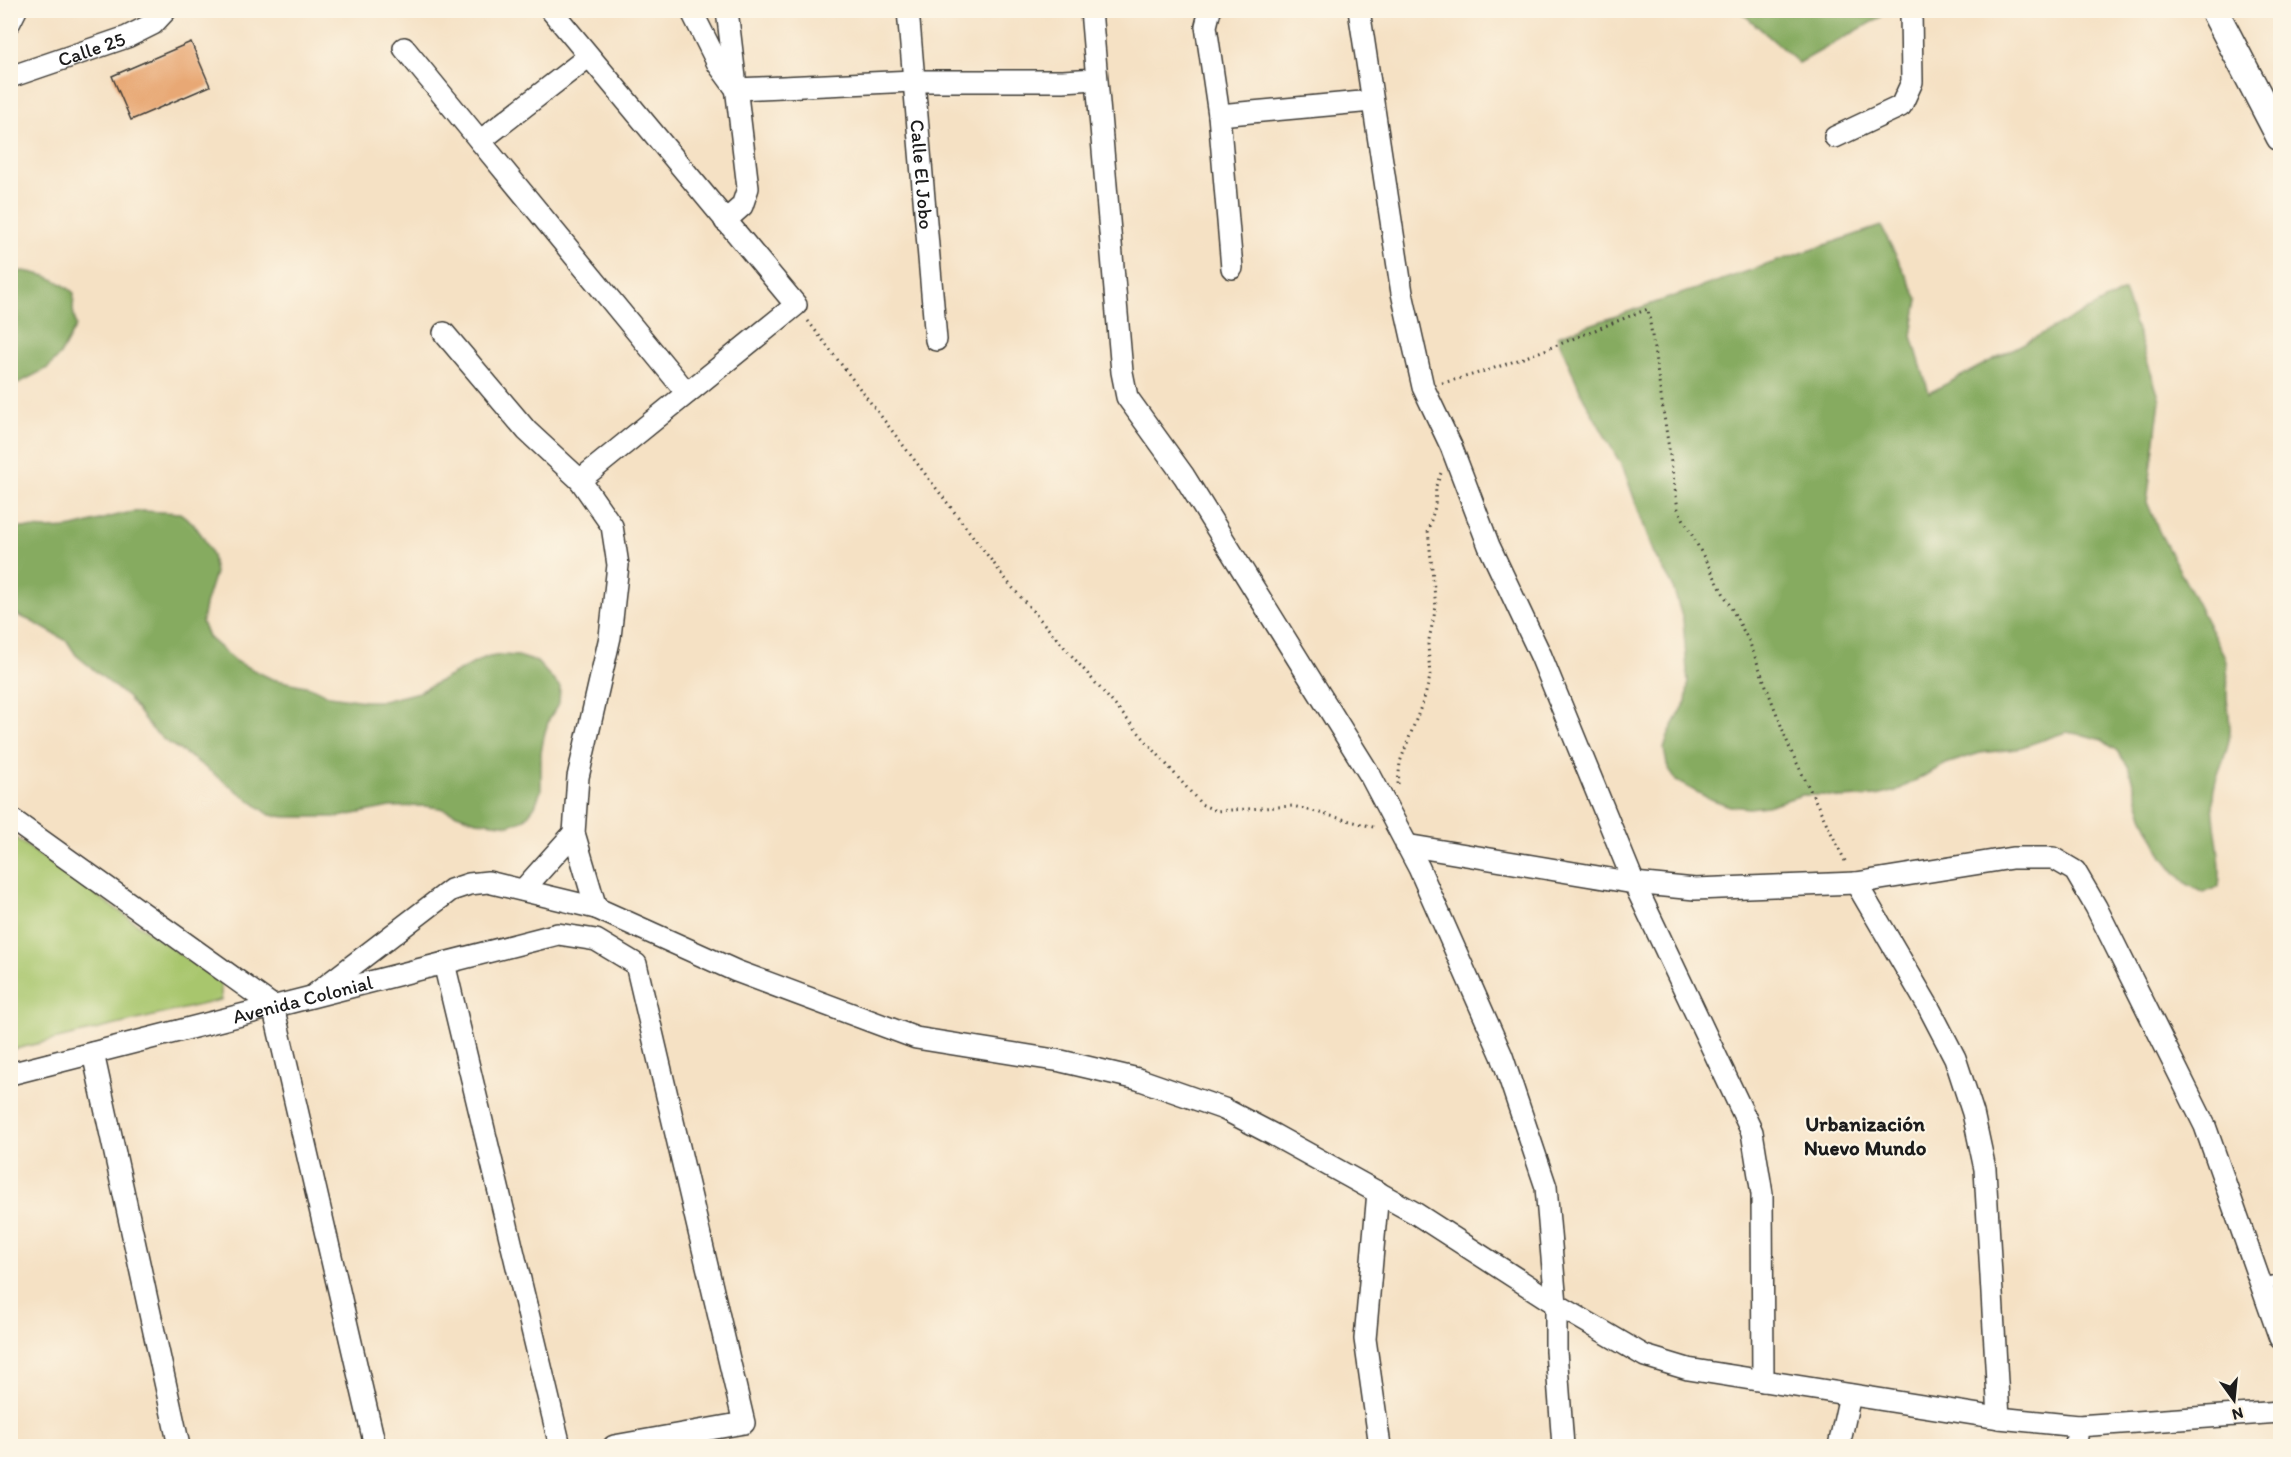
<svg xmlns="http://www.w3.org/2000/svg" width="2291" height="1457" viewBox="0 0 2291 1457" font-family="Itim,sans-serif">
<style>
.green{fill:#a8c66d;stroke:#627144;stroke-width:1.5}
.forest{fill:#86ab60;stroke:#51643e;stroke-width:1.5}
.building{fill:#e8a874}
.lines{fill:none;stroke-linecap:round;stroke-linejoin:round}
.service-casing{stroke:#3d3a35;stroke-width:14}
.minor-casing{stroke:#3d3a35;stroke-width:24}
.tertiary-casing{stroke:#3d3a35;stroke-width:30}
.path{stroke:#3d3a35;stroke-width:3;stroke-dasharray:1.5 4.5;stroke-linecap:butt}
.service{stroke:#fff;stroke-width:10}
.minor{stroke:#fff;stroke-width:21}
.tertiary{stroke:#fff;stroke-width:27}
.labels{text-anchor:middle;stroke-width:4.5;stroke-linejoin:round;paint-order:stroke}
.street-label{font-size:20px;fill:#1c1c1c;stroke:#fcf5e5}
.neighbourhood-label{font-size:21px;font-weight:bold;fill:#1c1c1c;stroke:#fcf5e5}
</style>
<rect width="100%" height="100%" fill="#fcf5e5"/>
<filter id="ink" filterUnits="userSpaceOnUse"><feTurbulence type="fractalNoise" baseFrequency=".0167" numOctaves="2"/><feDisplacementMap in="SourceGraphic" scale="12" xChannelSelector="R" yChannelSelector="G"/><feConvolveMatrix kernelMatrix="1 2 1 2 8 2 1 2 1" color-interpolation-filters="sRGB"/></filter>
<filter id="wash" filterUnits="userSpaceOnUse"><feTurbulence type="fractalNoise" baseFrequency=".008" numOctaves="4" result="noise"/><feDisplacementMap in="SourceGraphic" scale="24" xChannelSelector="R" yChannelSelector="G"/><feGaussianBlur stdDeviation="1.35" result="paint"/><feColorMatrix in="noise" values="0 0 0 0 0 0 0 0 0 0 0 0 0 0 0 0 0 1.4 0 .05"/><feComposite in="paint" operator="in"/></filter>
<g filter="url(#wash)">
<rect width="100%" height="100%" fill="#f5e1c4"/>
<polygon class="green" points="11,835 221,983 221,1000 11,1050"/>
<g class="forest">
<polygon points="1879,10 1881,17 1799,63 1740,11"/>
<path d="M1881,226l37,73 -6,37 17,57 195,-102 36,109 -13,102 12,29 66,126c3,15 3,22 2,37 0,17 6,33 1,51 -4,17 -15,35 -15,54 0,29 10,59 6,88l-16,6 -16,-9 -13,-13 -11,-14 -20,-41 -15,-50 -11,-15 -15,-11 -18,-5 -18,-3 -50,17 -36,4 -34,11 -50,27 -19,5 -35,2 -20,-3h-20l-35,11 -18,2 -19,-2 -22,-8 -32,-17 -9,-16 -3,-16 5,-16 17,-31 2,-18 -5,-64 -11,-36 -18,-30 -30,-84 -41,-73 -26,-61z"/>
<path d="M23,271c21,3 35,8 51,22l-1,17 3,16 -16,29 -12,13 -37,19v-114z"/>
<path d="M144,511l36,2 13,10 10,14 9,18 3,18 -10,32 -3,17 6,15 27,24 37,18 38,8 20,9 34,5h19l36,-9 65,-34 17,-3 17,1 19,6 23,25 -1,16 -10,16 -5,17 -3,17v37l-6,16 -10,13 -15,6 -34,-4 -36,-13 -16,-2 -34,1 -51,10h-53l-16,-2 -78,-57 -28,-18 -13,-12 -23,-30 -52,-43 -9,-14 -38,-21 -18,-7v-86c19,1 36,3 55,1 27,-4 51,-16 78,-17z"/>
</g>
<g id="blocks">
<polygon class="building" points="191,42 210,86 131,120 112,76"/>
</g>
</g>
<g filter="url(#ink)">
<use href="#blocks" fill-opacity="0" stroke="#3d3a35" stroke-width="1.5"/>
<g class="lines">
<defs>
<polyline id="service" points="2262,1285 2280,1281"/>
<g id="minor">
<polyline points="691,10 718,64 734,86"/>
<path id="s1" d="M908,10l28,330"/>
<polyline points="1091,10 1122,372 1127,397 1184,476 1370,775 1419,868 1502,1056 1546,1187 1556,1304 1556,1351 1563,1446"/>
<polyline points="1210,10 1206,26 1219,115 1232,268"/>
<polyline points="1359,10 1402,293 1423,387 1451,446 1489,546 1541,656 1634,883 1752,1132 1762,1194 1763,1381"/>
<polyline points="10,22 16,10"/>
<polyline points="404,48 480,141"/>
<polyline points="588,57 480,141 687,393"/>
<path id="s2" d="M10,77l117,-40 26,-13 13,-14"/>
<polyline points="736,89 913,81 1063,81 1096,79"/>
<polyline points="1219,115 1372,101"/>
<polyline points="1835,137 1901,106 1912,82 1911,10"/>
<polyline points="725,221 742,206 748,188 727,10"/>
<polyline points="444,333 527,431 580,480 796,305 551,10"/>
<polyline points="580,480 612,526 618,565 610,637 578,777 574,833 596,908"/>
<polyline points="10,818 273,1006 375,1446"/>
<polyline points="1406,845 1634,883 1695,889 1856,883 2012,858 2053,858 2075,871 2096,907 2205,1126 2280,1338"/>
<polyline points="1856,883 1928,1006 1955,1058 1973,1113 1985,1169 1999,1418"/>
<polyline points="523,890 574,833"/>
<polyline points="444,963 560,1446"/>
<polyline points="314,995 451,890 469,884 488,882 596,908 736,971 916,1038 1061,1061 1138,1079 1224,1109 1274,1135 1415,1213 1556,1304 1645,1356 1688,1369 1999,1418 2078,1426 2280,1412"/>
<polyline points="93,1053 179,1446"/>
<path id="s3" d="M10,1074l548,-140 38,6 40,24 108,459 -130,23"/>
<polyline points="1378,1192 1365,1339 1380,1446"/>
<polyline points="1839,1446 1850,1395"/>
<polyline points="2076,1446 2078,1426"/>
</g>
<polyline id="tertiary" points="2214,10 2280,137"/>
</defs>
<use href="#service" class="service-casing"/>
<use href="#minor" class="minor-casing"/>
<use href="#tertiary" class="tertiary-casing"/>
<g class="path">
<polyline points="808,321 1011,586 1201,804 1216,811 1293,806 1377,828"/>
<path d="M1442,383c71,-17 138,-48 206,-74l30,200 71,132 41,108 57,116"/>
<polyline points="1398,784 1400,762 1425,696 1430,677 1428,644 1436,607 1428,530 1435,507 1436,486 1441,473"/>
</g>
<use href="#service" class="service"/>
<use href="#minor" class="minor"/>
<use href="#tertiary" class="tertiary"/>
</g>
</g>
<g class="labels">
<g class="street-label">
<text dy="7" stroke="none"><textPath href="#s2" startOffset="86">Calle 25</textPath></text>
<text dy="7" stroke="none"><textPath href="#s1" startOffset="165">Calle El Jobo</textPath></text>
<text dy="7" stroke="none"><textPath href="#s3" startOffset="302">Avenida Colonial</textPath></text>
</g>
<g class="neighbourhood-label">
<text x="1865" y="1131">Urbanización<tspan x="1865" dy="24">Nuevo Mundo</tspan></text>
</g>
</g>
<rect width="2291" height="1457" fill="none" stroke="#fcf5e5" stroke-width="36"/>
<g transform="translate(2234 1400) rotate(165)" stroke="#fcf5e5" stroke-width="4.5" paint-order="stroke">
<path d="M0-4.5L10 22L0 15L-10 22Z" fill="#1c1c1c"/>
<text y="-9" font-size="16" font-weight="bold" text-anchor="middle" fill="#1c1c1c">N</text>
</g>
</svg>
